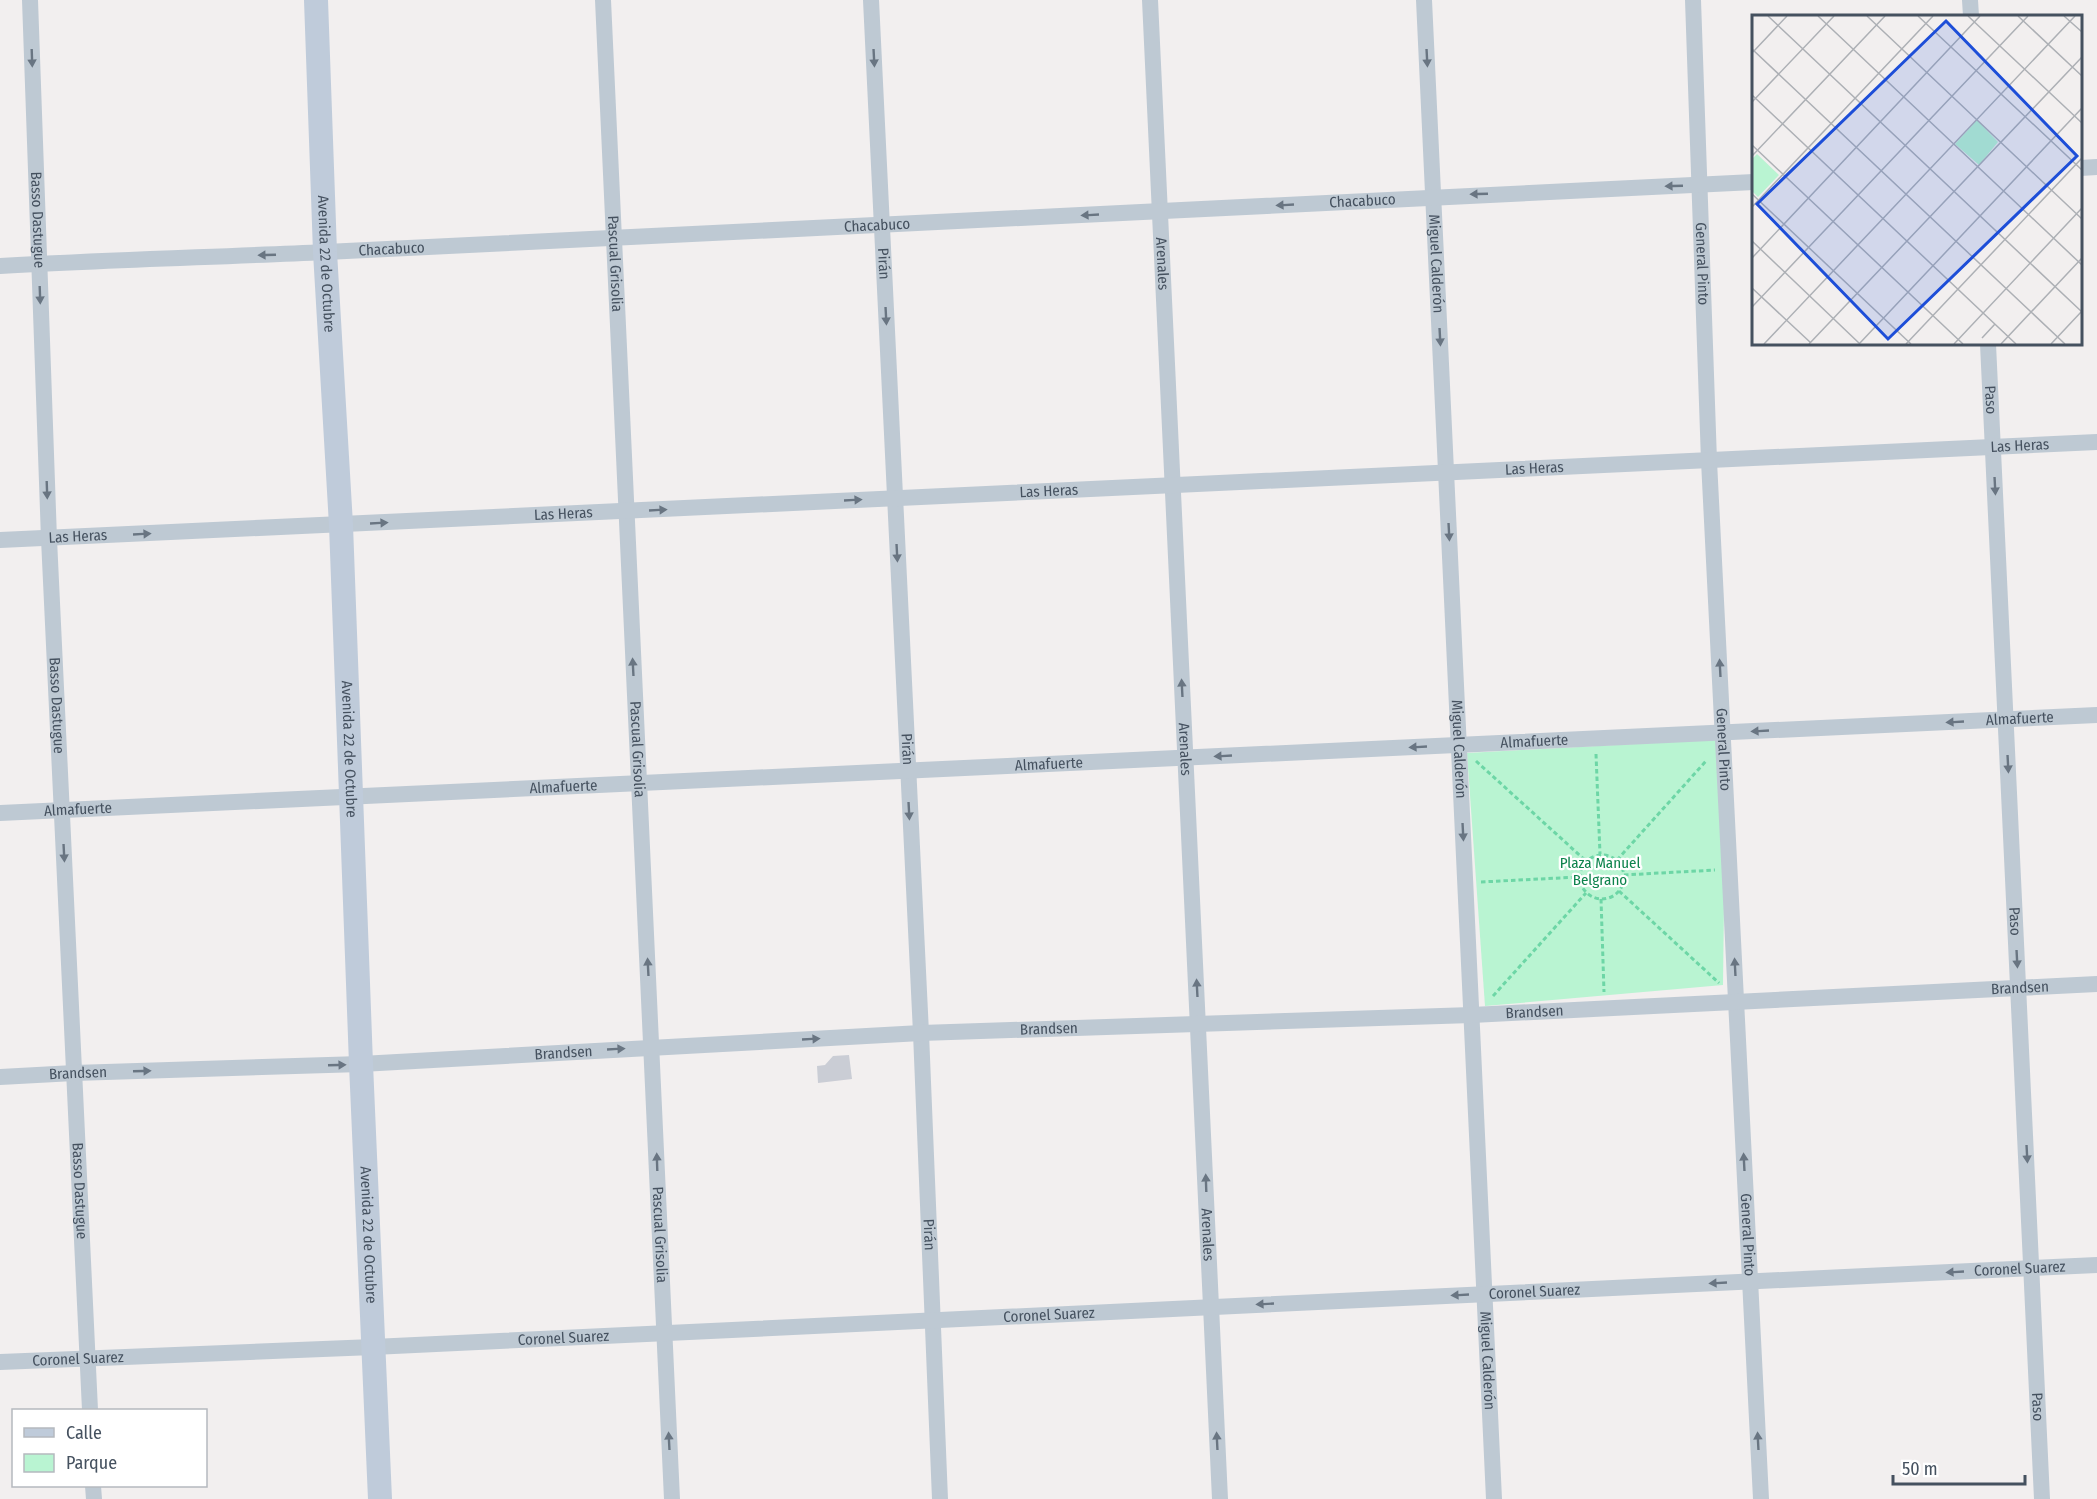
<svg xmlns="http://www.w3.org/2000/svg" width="2097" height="1499" viewBox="0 0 2097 1499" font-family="'Fira Sans Condensed',sans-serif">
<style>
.green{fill:#b9f4d2}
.building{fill:#cacdd5}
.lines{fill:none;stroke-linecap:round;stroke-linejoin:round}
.path{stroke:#6dd6a6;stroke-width:3;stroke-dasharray:4.5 3;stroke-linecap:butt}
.minor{stroke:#bec9d3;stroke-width:16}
.secondary{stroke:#bfcbda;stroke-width:24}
.oneway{fill:#697582}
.labels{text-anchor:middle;stroke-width:4.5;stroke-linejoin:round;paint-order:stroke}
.street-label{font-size:15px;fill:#45515f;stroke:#fff}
.park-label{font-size:15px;fill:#0d834c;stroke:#fff}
.inset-road{fill:none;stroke:#adb0b5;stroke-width:1.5}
.view{fill:#1d4ed8;fill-opacity:0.15;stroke:#1d4ed8;stroke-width:3}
.inset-edge{fill:none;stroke:#45515f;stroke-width:3}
</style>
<rect width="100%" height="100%" fill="#f2efef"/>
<polygon class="green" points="1726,739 1723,985 1485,1006 1467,753"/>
<polygon class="building" points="849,1055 852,1079 818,1083 817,1066 825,1065 833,1056"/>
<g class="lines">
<g class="path">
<polyline points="1596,754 1600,854"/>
<polyline points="1476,761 1586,861"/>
<circle cx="1602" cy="877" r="22"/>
<polyline points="1617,860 1706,761"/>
<polyline points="1624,875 1715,870"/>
<polyline points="1481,882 1579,877"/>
<polyline points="1619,891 1719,983"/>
<polyline points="1601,899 1604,992"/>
<polyline points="1493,996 1586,893"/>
</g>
<g class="minor">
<path id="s1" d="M30,0l19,539 41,871"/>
<path id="s2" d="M603,0l69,1499"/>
<path id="s3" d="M871,0l50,1033 19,466"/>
<path id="s4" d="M1150,0l70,1499"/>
<path id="s5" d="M1424,0l70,1499"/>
<path id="s6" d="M1693,0l16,461 52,1038"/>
<polyline points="1970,0 1971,16"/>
<polyline points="2080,168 2097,167"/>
<path id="s7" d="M0,266c109,-6 217,-9 326,-14 476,-22 952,-48 1428,-70"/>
<path id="s8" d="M1988,344l54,1155"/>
<path id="s9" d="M0,540l2097,-98"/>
<path id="s10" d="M0,813l2097,-98"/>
<path id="s11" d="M0,1077l74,-4 287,-9 560,-31 551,-18 625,-31"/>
<path id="s12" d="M0,1362l373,-15 1724,-82"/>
<polyline points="93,1486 94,1499"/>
</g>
<path class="secondary" id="s13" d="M316,0l9,252 16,273 20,539 19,435"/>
</g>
<defs><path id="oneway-solid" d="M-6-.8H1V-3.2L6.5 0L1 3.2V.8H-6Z" transform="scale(1.5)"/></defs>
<g class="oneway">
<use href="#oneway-solid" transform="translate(32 58) rotate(88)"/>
<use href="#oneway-solid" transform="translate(874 58) rotate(87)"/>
<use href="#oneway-solid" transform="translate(1427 58) rotate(87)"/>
<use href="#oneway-solid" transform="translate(1674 186) rotate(178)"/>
<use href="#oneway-solid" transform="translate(1479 194) rotate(178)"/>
<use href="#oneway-solid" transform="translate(1285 205) rotate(177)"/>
<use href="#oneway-solid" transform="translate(1090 215) rotate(177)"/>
<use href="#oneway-solid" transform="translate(267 255) rotate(178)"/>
<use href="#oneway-solid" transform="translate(40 295) rotate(88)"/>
<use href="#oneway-solid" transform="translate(886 316) rotate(87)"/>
<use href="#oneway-solid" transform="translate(1440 337) rotate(87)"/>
<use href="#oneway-solid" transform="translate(1995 486) rotate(87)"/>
<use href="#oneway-solid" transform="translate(47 490) rotate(88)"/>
<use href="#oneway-solid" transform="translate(853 500) rotate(-3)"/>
<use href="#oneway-solid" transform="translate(658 510) rotate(-3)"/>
<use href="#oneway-solid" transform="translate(379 523) rotate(-3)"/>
<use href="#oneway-solid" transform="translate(1449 532) rotate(87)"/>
<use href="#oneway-solid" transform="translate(142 534) rotate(-3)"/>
<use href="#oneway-solid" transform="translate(897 553) rotate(87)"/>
<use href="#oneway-solid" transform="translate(633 667) rotate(-93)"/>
<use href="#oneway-solid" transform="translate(1720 668) rotate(-93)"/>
<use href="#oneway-solid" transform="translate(1182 688) rotate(-93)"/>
<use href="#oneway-solid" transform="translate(1955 722) rotate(177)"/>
<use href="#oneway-solid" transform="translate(1760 731) rotate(177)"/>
<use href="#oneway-solid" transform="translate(1418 747) rotate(177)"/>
<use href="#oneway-solid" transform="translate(1223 756) rotate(177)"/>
<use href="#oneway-solid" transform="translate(2008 764) rotate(87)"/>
<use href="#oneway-solid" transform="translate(909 811) rotate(87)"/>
<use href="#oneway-solid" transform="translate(1463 832) rotate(87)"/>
<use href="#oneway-solid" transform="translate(64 853) rotate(87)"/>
<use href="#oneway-solid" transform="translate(2017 959) rotate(87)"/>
<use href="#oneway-solid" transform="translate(648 967) rotate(-93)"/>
<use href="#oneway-solid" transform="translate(1735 967) rotate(-93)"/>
<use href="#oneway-solid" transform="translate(1197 988) rotate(-93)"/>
<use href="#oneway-solid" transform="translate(811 1039) rotate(-3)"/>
<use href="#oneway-solid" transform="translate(616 1049) rotate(-3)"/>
<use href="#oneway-solid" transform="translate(337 1065) rotate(-2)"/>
<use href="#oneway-solid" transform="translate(142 1071) rotate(-2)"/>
<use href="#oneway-solid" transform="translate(2027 1154) rotate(87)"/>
<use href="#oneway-solid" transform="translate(657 1162) rotate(-92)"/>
<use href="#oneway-solid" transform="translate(1744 1162) rotate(-93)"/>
<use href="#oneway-solid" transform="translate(1206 1183) rotate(-92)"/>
<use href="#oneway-solid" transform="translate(1955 1272) rotate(177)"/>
<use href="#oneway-solid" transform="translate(1718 1283) rotate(177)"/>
<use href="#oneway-solid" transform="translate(1460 1295) rotate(177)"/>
<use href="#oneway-solid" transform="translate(1265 1304) rotate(177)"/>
<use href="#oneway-solid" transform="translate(669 1441) rotate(-93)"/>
<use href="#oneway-solid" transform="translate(1217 1441) rotate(-93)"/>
<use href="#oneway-solid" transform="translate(1758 1441) rotate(-93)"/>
</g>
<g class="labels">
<g class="street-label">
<text dy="5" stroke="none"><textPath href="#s7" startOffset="1364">Chacabuco</textPath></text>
<text dy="5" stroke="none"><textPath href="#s1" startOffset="220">Basso Dastugue</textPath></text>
<text dy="5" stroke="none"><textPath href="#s7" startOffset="878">Chacabuco</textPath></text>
<text dy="5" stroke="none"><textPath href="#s7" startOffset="392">Chacabuco</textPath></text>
<text dy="5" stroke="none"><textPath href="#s13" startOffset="264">Avenida 22 de Octubre</textPath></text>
<text dy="5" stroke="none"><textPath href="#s2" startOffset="264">Pascual Grisolia</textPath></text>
<text dy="5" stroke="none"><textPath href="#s3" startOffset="264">Pirán</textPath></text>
<text dy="5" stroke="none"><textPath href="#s4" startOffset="264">Arenales</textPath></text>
<text dy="5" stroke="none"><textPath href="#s5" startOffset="264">Miguel Calderón</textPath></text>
<text dy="5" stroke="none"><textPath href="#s6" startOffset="264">General Pinto</textPath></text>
<text dy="5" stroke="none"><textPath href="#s8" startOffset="56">Paso</textPath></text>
<text dy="5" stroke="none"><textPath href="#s9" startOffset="2022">Las Heras</textPath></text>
<text dy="5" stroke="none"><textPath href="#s9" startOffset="1536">Las Heras</textPath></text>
<text dy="5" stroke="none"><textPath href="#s9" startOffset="1050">Las Heras</textPath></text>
<text dy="5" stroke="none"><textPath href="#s9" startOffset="564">Las Heras</textPath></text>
<text dy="5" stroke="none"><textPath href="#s9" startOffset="78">Las Heras</textPath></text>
<text dy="5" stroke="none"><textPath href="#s1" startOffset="706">Basso Dastugue</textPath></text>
<text dy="5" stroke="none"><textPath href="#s10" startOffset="2022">Almafuerte</textPath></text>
<text dy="5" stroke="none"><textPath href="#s10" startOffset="1536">Almafuerte</textPath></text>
<text dy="5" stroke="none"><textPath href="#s13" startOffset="750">Avenida 22 de Octubre</textPath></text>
<text dy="5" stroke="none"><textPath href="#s3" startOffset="750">Pirán</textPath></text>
<text dy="5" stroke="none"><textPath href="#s4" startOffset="750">Arenales</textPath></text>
<text dy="5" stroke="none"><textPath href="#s5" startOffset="750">Miguel Calderón</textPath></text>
<text dy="5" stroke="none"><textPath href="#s2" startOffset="750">Pascual Grisolia</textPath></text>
<text dy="5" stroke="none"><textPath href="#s6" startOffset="750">General Pinto</textPath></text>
<text dy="5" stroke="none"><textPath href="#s10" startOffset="1050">Almafuerte</textPath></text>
<text dy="5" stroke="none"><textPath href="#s10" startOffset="564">Almafuerte</textPath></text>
<text dy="5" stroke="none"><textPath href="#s10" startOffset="78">Almafuerte</textPath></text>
<text dy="5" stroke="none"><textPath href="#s8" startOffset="578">Paso</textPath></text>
<text dy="5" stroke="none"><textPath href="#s11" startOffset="2022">Brandsen</textPath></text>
<text dy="5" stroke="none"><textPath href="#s11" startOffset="1536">Brandsen</textPath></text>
<text dy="5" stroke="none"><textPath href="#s11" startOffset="1050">Brandsen</textPath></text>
<text dy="5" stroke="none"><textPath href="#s11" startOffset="564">Brandsen</textPath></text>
<text dy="5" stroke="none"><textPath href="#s11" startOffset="78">Brandsen</textPath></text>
<text dy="5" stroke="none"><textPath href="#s1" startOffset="1192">Basso Dastugue</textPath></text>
<text dy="5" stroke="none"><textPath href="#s13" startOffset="1236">Avenida 22 de Octubre</textPath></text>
<text dy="5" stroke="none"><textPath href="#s2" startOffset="1236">Pascual Grisolia</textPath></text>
<text dy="5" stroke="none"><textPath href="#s3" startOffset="1236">Pirán</textPath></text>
<text dy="5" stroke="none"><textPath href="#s4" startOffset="1236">Arenales</textPath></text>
<text dy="5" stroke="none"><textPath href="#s6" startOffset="1236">General Pinto</textPath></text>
<text dy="5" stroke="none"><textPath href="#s12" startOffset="2022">Coronel Suarez</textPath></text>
<text dy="5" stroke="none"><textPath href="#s12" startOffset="1536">Coronel Suarez</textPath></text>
<text dy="5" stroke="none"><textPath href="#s12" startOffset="1050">Coronel Suarez</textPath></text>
<text dy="5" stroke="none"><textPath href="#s12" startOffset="564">Coronel Suarez</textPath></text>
<text dy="5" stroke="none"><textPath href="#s12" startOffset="78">Coronel Suarez</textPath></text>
<text dy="5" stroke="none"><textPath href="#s5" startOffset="1362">Miguel Calderón</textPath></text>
<text dy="5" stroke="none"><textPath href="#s8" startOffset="1064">Paso</textPath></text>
</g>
<g class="park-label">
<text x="1600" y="868">Plaza Manuel<tspan x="1600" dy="17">Belgrano</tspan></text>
</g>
</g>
<g transform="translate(1752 15)">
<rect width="330" height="330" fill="#f2efef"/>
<path d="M225,105l21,22 -19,23 -24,-21zM5,139l22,21 -21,22 -6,-6v-32z" fill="#b9f4d2"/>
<path class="inset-road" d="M16,1l314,296M66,1l264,249M115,1l215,203M166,1l164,154M216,1l114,107M266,1l64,60M312,1l18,16M0,34l313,295M1,37l34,-36M0,80l264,249M0,87l82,-86M0,130l211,199M0,141l133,-140M0,179l159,150M0,192l181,-191M0,226l108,103M0,243l228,-242M0,273l59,55M0,292l276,-291M230,323l13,-14M12,329l311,-328M57,329l273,-287M107,329l223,-236M154,329l176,-186M202,329l128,-136M249,329l81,-86M299,329l31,-33"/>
<path class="view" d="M194,6l131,135 -189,183 -131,-135z"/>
<rect width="330" height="330" class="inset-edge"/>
</g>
<rect x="12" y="1409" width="195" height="78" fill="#ffffff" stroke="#b5b9bf" stroke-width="1.5"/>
<rect x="24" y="1428" width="30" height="9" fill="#bfcbda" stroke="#b5b9bf" stroke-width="1.5"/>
<text x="66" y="1439" font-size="18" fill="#45515f">Calle</text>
<rect x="24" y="1454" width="30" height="18" fill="#b9f4d2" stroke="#b5b9bf" stroke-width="1.5"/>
<text x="66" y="1469" font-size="18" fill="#45515f">Parque</text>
<path d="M1893 1475v9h132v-9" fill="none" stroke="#45515f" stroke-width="3"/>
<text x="1902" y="1475" font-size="18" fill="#45515f" stroke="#ffffff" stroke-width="4.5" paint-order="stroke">50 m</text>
</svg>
